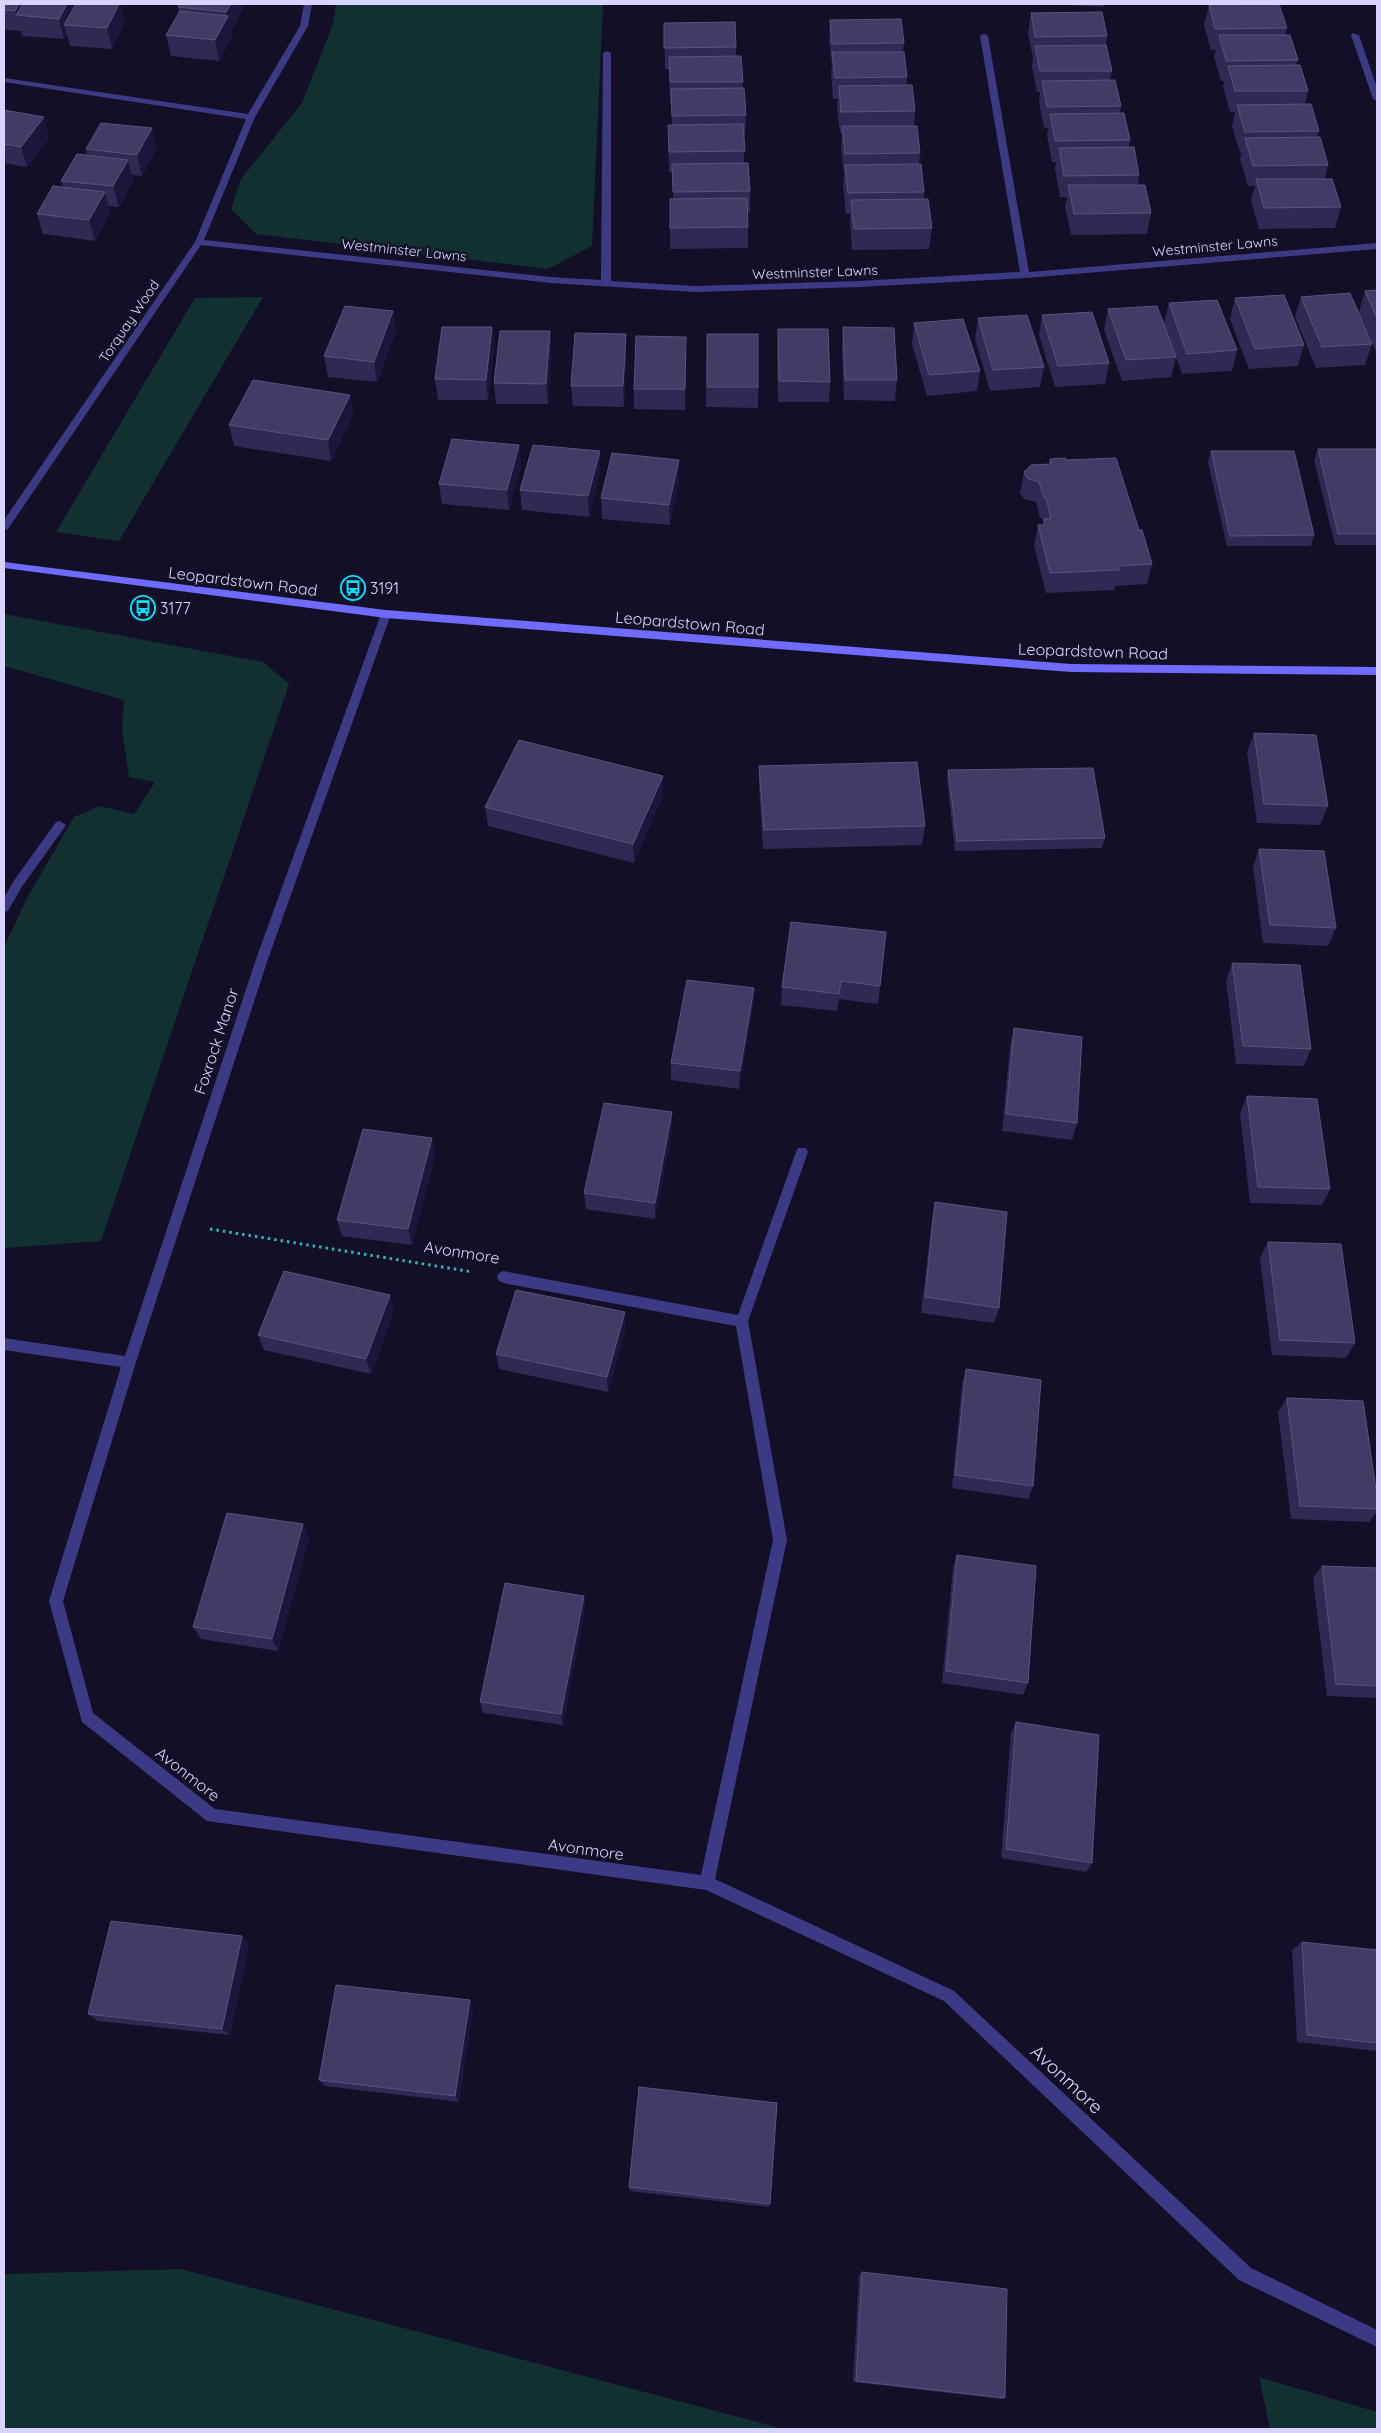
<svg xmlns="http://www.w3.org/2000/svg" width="1381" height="2433" viewBox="0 0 1381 2433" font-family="Quicksand,sans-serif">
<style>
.green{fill:#12302f}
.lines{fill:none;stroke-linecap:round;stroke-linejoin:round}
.path{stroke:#2fb8b0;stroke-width:3;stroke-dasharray:2.5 4;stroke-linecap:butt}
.minor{fill:#3d3a85;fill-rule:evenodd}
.secondary{fill:#6f6bff;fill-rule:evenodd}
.wall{fill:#312854}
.shaded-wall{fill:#1d163a}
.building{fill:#433a66;stroke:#5a527e}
.labels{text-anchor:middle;stroke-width:4.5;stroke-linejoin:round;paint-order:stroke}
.far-street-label{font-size:14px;fill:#d9d4ff;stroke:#130f26}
.street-label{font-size:16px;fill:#d9d4ff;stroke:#130f26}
.poi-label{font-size:16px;fill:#d9d4ff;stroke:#130f26;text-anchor:start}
.near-street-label{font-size:19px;fill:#d9d4ff;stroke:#130f26}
</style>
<rect width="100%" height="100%" fill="#130f26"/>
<g class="green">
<polygon points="336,4 603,4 592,246 548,269 256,234 231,209 241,179 302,103 333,24"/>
<polygon points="263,297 119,541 56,532 195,298"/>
<polygon points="4,614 263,662 289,684 101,1241 4,1248 4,947 26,900 74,817 100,806 134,814 155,782 129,777 122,730 124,700 4,666"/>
<polygon points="181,2269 784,2429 4,2429 4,2274"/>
<polygon points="1259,2377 1377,2412 1377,2429 1270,2429"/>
</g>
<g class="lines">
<polyline class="path" points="210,1229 473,1272"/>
<g class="minor">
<polygon points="304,4 312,4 308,26 255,117 204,240 551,277 601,280 603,53 607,51 611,53 611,281 695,286 859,281 1020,272 980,36 984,34 988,36 1029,272 1377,243 1377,249 1025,278 859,287 695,292 551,283 201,245 8,529 4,530 4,520 195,242 246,119 4,82 4,78 248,114 300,26"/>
<polygon points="1352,33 1359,35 1377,88 1377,101 1373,99 1351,35"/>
<polygon points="386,610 391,614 267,962 136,1362 63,1601 93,1713 215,1809 701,1875 773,1540 736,1326 503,1283 499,1281 497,1277 499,1273 503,1271 738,1315 796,1152 798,1148 806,1148 808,1152 748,1321 787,1540 715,1879 954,1991 1251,2268 1377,2330 1377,2347 1239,2280 944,2001 706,1890 207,1821 82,1722 49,1601 121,1367 4,1350 4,1338 125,1356 255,962 381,614"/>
<polygon points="60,821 66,825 64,828 21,888 8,911 4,912 4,898 13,882 56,822"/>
</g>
<polygon class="secondary" points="4,562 386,610 1071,664 1377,667 1377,675 1071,672 386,618 4,568"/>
</g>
<g class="wall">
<polygon points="4,4 125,22 112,49 70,46 67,35 64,39 22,36 21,31 4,30"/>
<polygon points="1055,4 1104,4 1104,7"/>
<polygon points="1209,5 1287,28 1285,35 1298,60 1296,65 1308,91 1305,104 1319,131 1317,137 1328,165 1325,179 1341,207 1335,228 1259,229 1251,200 1255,186 1248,186 1240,159 1242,153 1240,153 1232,126 1235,112 1230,112 1223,87 1224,81 1221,81 1214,56 1216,50 1211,50 1204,25"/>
<polygon points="178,7 243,9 231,31 232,37 219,61 171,56 166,35 179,12"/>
<polygon points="1031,13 1107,36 1106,45 1112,71 1110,80 1121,106 1120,113 1130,140 1129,147 1139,175 1138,185 1151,213 1147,234 1071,235 1065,206 1067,197 1060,197 1055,169 1056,162 1052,162 1047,135 1048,128 1044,128 1039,102 1040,92 1037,92 1032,67 1033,58 1028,33"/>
<polygon points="830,20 904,43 903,52 907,77 907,85 915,111 914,126 920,153 919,164 924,192 924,199 932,228 929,249 852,250 850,220 850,214 846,214 843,186 844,174 841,147 842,133 840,133 837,107 838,99 833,99 831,73 832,65 829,40"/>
<polygon points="664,23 736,47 736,56 743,82 742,88 746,115 745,136 744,136 744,163 750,191 750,212 747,212 748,227 748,248 670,249 670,199 673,199 673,172 669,172 668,125 672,125 671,103 670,103 669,69 665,69"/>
<polygon points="4,110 49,138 27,167 4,163"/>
<polygon points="152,128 156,149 142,176 132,175 133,180 119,207 108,206 110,213 95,241 43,234 37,214 63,187 61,181 87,155 86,149"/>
<polygon points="1377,290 1377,354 1359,312 1365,291"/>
<polygon points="1301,297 1372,344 1365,365 1316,368 1295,317"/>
<polygon points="1235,298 1304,345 1298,366 1249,369 1230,319"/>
<polygon points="1169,303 1237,350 1232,371 1182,374 1176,357 1171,377 1122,381 1104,330 1108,309 1164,323"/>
<polygon points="393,311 396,331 377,382 328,377 324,356"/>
<polygon points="1042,315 1109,363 1105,384 1055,387 1039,335"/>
<polygon points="978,318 1044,367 1040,387 990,391 975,339"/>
<polygon points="914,323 980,371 977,391 927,396 912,344"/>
<polygon points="492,327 494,348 488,400 438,400 435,379"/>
<polygon points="843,327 897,380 895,401 844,400 842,348"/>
<polygon points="778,329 830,382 829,402 778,402 777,349"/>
<polygon points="550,331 551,352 548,404 496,404 494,383"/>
<polygon points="626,334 626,354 624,407 573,406 571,386"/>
<polygon points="707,334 758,387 758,408 706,407"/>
<polygon points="686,337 685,410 634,409 634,389"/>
<polygon points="350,395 353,415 331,461 234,446 229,425"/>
<polygon points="519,445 521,466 509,510 442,504 439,484"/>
<polygon points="1318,449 1377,449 1377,545 1335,545 1314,460"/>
<polygon points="1211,451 1314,535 1311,546 1227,546 1208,462"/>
<polygon points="1050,459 1066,460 1139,530 1152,564 1147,584 1115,586 1114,590 1046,593 1034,546 1038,525 1043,525 1043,522 1042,518 1040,518 1036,502 1024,499 1020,493 1024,472 1049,464"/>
<polygon points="600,472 589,517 522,510 520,490"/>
<polygon points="679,480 670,525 602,519 601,498"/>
<polygon points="1254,733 1328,806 1320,825 1257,823 1247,752"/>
<polygon points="759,766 925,826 922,845 763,849 759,785"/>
<polygon points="948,770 1105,838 1102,848 955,851 947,780"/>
<polygon points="663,795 634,863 488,826 485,807"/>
<polygon points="1259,849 1336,928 1328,946 1263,943 1253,867"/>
<polygon points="791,922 880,986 878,1004 839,999 837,1011 781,1005 782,987"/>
<polygon points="1232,963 1311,1049 1304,1066 1236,1064 1226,981"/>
<polygon points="754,988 753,1006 739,1089 671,1080 671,1063"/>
<polygon points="1014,1028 1077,1123 1072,1140 1002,1131 1010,1046"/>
<polygon points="1247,1096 1330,1189 1322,1205 1250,1203 1240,1113"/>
<polygon points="672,1112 672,1129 655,1219 586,1209 584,1193"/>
<polygon points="432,1138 435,1155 412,1245 342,1236 337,1220"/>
<polygon points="935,1202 999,1308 994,1323 921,1313 932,1219"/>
<polygon points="1268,1242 1355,1343 1346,1358 1272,1355 1260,1258"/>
<polygon points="394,1310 371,1374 264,1350 258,1335"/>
<polygon points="626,1327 608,1392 499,1369 496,1354"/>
<polygon points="966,1369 1033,1486 1028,1499 952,1488 962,1384"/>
<polygon points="1287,1398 1377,1496 1377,1512 1369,1522 1291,1519 1278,1412"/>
<polygon points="303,1524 309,1538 278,1651 201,1639 193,1627"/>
<polygon points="957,1555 1028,1683 1023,1695 942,1683 953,1567"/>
<polygon points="1322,1566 1377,1568 1377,1698 1327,1696 1313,1578"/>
<polygon points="584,1596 585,1608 563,1725 483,1713 480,1702"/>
<polygon points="1016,1722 1092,1863 1086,1872 1001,1858 1011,1733"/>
<polygon points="242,1936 249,1944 230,2035 98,2021 88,2014"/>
<polygon points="1302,1942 1377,1950 1377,2051 1297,2042 1292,1950"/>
<polygon points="473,2007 459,2102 325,2086 319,2080"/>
<polygon points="629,2187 770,2204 768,2207 630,2191"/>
<polygon points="862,2272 1005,2398 1000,2399 853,2382 859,2275"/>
</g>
<g class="shaded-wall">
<polygon points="19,4 36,4 16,15 21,32 15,11"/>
<polygon points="67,4 76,4 64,25 67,35 64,39 59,19"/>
<polygon points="119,4 121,4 125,22 112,49 107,28"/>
<polygon points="231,4 242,4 243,9 231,31 232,37 219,61 215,40 227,18 226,12"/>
<polygon points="44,117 49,138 27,167 21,147"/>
<polygon points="152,128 156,149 142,176 137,155"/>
<polygon points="128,160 133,180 119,207 113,186"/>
<polygon points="105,192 110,213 95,241 89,220"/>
<polygon points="393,311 396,331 377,382 374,362"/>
<polygon points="492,327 494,348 488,400 486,380"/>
<polygon points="550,331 551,352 548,404 546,384"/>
<polygon points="626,334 626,354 624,407 623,386"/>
<polygon points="350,395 353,415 331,461 328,440"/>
<polygon points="519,445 521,466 509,510 507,490"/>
<polygon points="600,451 600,472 589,517 588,496"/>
<polygon points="679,460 679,480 670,525 669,505"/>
<polygon points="663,776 663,795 634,863 633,844"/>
<polygon points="754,988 753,1006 739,1089 740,1071"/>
<polygon points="672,1112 672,1129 655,1219 655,1203"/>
<polygon points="432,1138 435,1155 412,1245 408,1229"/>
<polygon points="390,1295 394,1310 371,1374 366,1359"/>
<polygon points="625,1312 626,1327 608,1392 607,1377"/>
<polygon points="303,1524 309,1538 278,1651 272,1639"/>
<polygon points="584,1596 585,1608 563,1725 561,1714"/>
<polygon points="242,1936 249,1944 230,2035 222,2029"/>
<polygon points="470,2000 473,2007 459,2102 455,2096"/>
</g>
<g class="building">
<polygon points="4,4 19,4 15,11 4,10"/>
<polygon points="23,4 67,4 59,19 16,15"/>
<polygon points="76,4 119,4 107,28 64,25"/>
<polygon points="180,4 231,4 226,12 178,7"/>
<polygon points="1279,4 1287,28 1215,29 1209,5"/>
<polygon points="180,11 228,16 215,40 166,35"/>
<polygon points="1102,12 1107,36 1035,37 1031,13"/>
<polygon points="901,19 904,43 832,44 830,20"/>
<polygon points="735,22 736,47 664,48 664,23"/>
<polygon points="1219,35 1290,35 1298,60 1226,61"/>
<polygon points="1106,45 1112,71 1040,71 1035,46"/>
<polygon points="832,52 904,52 907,77 835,78"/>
<polygon points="741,56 743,82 670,82 669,57"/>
<polygon points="1300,65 1308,91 1235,91 1228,66"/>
<polygon points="1115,80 1121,106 1047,107 1042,81"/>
<polygon points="912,85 915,111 841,112 839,86"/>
<polygon points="744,88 746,115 672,116 671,89"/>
<polygon points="1311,104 1319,131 1245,132 1237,105"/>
<polygon points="4,110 44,117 21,147 4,144"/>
<polygon points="1124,113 1130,140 1055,141 1050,114"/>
<polygon points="101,123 152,128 137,155 86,149"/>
<polygon points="743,124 745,151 669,152 668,125"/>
<polygon points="842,126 917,126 920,153 845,154"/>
<polygon points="1320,137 1328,165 1253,166 1245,138"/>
<polygon points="1134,147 1139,175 1064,176 1059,148"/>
<polygon points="77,154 128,160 113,186 61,181"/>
<polygon points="748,163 750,191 673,192 672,164"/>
<polygon points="921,164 924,192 848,193 845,165"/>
<polygon points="1256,179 1332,179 1341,207 1264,208"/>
<polygon points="1068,185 1145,185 1151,213 1074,214"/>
<polygon points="53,186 105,192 89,220 37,214"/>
<polygon points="747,198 748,227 670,228 670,199"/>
<polygon points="928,199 932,228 854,229 851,200"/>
<polygon points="1377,290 1377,318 1365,291"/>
<polygon points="1350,293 1372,344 1322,347 1301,297"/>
<polygon points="1284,295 1304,345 1255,349 1235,298"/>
<polygon points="1217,300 1237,350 1187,354 1169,303"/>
<polygon points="345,306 393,311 374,362 324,356"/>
<polygon points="1157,306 1176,357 1126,360 1108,309"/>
<polygon points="1092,312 1109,363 1058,366 1042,315"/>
<polygon points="1027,315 1044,367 993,370 978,318"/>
<polygon points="963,319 980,371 929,375 914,323"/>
<polygon points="442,327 492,327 486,380 435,379"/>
<polygon points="843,327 894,328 897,380 845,380"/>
<polygon points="778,329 828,329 830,382 779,381"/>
<polygon points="500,331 550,331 546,384 494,383"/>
<polygon points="575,333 626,334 623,386 571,386"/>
<rect x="707" y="334" width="51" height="53"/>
<polygon points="636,336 686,337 685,389 634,389"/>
<polygon points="253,380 350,395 328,440 229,425"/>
<polygon points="452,439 519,445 507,490 439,484"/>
<polygon points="533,445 600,451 588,496 520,490"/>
<polygon points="1318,449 1377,449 1377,534 1338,534"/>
<polygon points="1211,451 1294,451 1314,535 1230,536"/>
<polygon points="612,453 679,460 669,505 601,498"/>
<polygon points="1065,458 1066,460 1116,458 1139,530 1142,530 1152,564 1119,566 1119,570 1050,573 1038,525 1045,525 1044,519 1051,518 1046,498 1044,498 1039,482 1027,478 1024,472 1031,465 1051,464 1050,459"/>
<polygon points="1254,733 1316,735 1328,806 1264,804"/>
<polygon points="519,740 663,776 633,844 485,807"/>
<polygon points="917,762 925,826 764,830 759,766"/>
<polygon points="1093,768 1105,838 957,841 948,770"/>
<polygon points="1259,849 1324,851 1336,928 1270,925"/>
<polygon points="791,922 886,932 880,986 841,981 839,994 782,987"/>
<polygon points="1232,963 1300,965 1311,1049 1243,1046"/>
<polygon points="687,980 754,988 740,1071 671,1063"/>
<polygon points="1014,1028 1082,1037 1077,1123 1006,1114"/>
<polygon points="1247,1096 1317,1099 1330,1189 1258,1187"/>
<polygon points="604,1103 672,1112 655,1203 584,1193"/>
<polygon points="363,1129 432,1138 408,1229 337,1220"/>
<polygon points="935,1202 1007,1212 999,1308 925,1297"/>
<polygon points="1268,1242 1341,1244 1355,1343 1280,1340"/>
<polygon points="284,1271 390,1295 366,1359 258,1335"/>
<polygon points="516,1290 625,1312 607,1377 496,1354"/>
<polygon points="966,1369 1041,1380 1033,1486 955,1475"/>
<polygon points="1287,1398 1363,1401 1377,1496 1377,1509 1300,1506"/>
<polygon points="227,1513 303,1524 272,1639 193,1627"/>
<polygon points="957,1555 1036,1566 1028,1683 946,1671"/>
<polygon points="1322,1566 1377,1568 1377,1686 1336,1684"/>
<polygon points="505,1583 584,1596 561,1714 480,1702"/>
<polygon points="1016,1722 1099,1735 1092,1863 1006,1849"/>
<polygon points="111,1921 242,1936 222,2029 88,2014"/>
<polygon points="1302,1942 1377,1950 1377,2043 1307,2035"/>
<polygon points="336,1985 470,2000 455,2096 319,2080"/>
<polygon points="639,2087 777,2103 770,2204 629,2187"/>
<polygon points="862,2272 1007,2289 1005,2398 856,2381"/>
</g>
<defs>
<symbol id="bus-ring" viewBox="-11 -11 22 22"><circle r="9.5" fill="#130f26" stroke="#00e5ff" stroke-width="1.5"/><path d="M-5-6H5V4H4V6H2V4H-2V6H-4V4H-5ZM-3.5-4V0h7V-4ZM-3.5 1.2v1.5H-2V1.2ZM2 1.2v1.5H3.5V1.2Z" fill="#00e5ff"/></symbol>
</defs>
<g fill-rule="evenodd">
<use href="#bus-ring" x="339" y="574" width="28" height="28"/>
<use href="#bus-ring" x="129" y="594" width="28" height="28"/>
</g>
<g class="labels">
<g class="far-street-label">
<text transform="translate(1215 246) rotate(-5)" y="5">Westminster Lawns</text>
<text transform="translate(404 250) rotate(6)" y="5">Westminster Lawns</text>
<text transform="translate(815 272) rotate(-2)" y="5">Westminster Lawns</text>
<text transform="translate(129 321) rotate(-56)" y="5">Torquay Wood</text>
</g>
<g class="street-label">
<text transform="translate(243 581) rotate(7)" y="6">Leopardstown Road</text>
<text transform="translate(690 623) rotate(5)" y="6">Leopardstown Road</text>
<text transform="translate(1093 651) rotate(2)" y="6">Leopardstown Road</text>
<text transform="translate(216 1041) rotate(-72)" y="6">Foxrock Manor</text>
<text transform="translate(462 1252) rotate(9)" y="6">Avonmore</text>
<text transform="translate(188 1774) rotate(38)" y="6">Avonmore</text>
<text transform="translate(586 1849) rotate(8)" y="6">Avonmore</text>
</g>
<g class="poi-label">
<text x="370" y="594">3191</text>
<text x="160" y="614">3177</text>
</g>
<g class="near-street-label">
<text transform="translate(1067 2079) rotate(43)" y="7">Avonmore</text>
</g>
</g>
<rect width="1381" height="2433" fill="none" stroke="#d9d4ff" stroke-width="10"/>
</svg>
